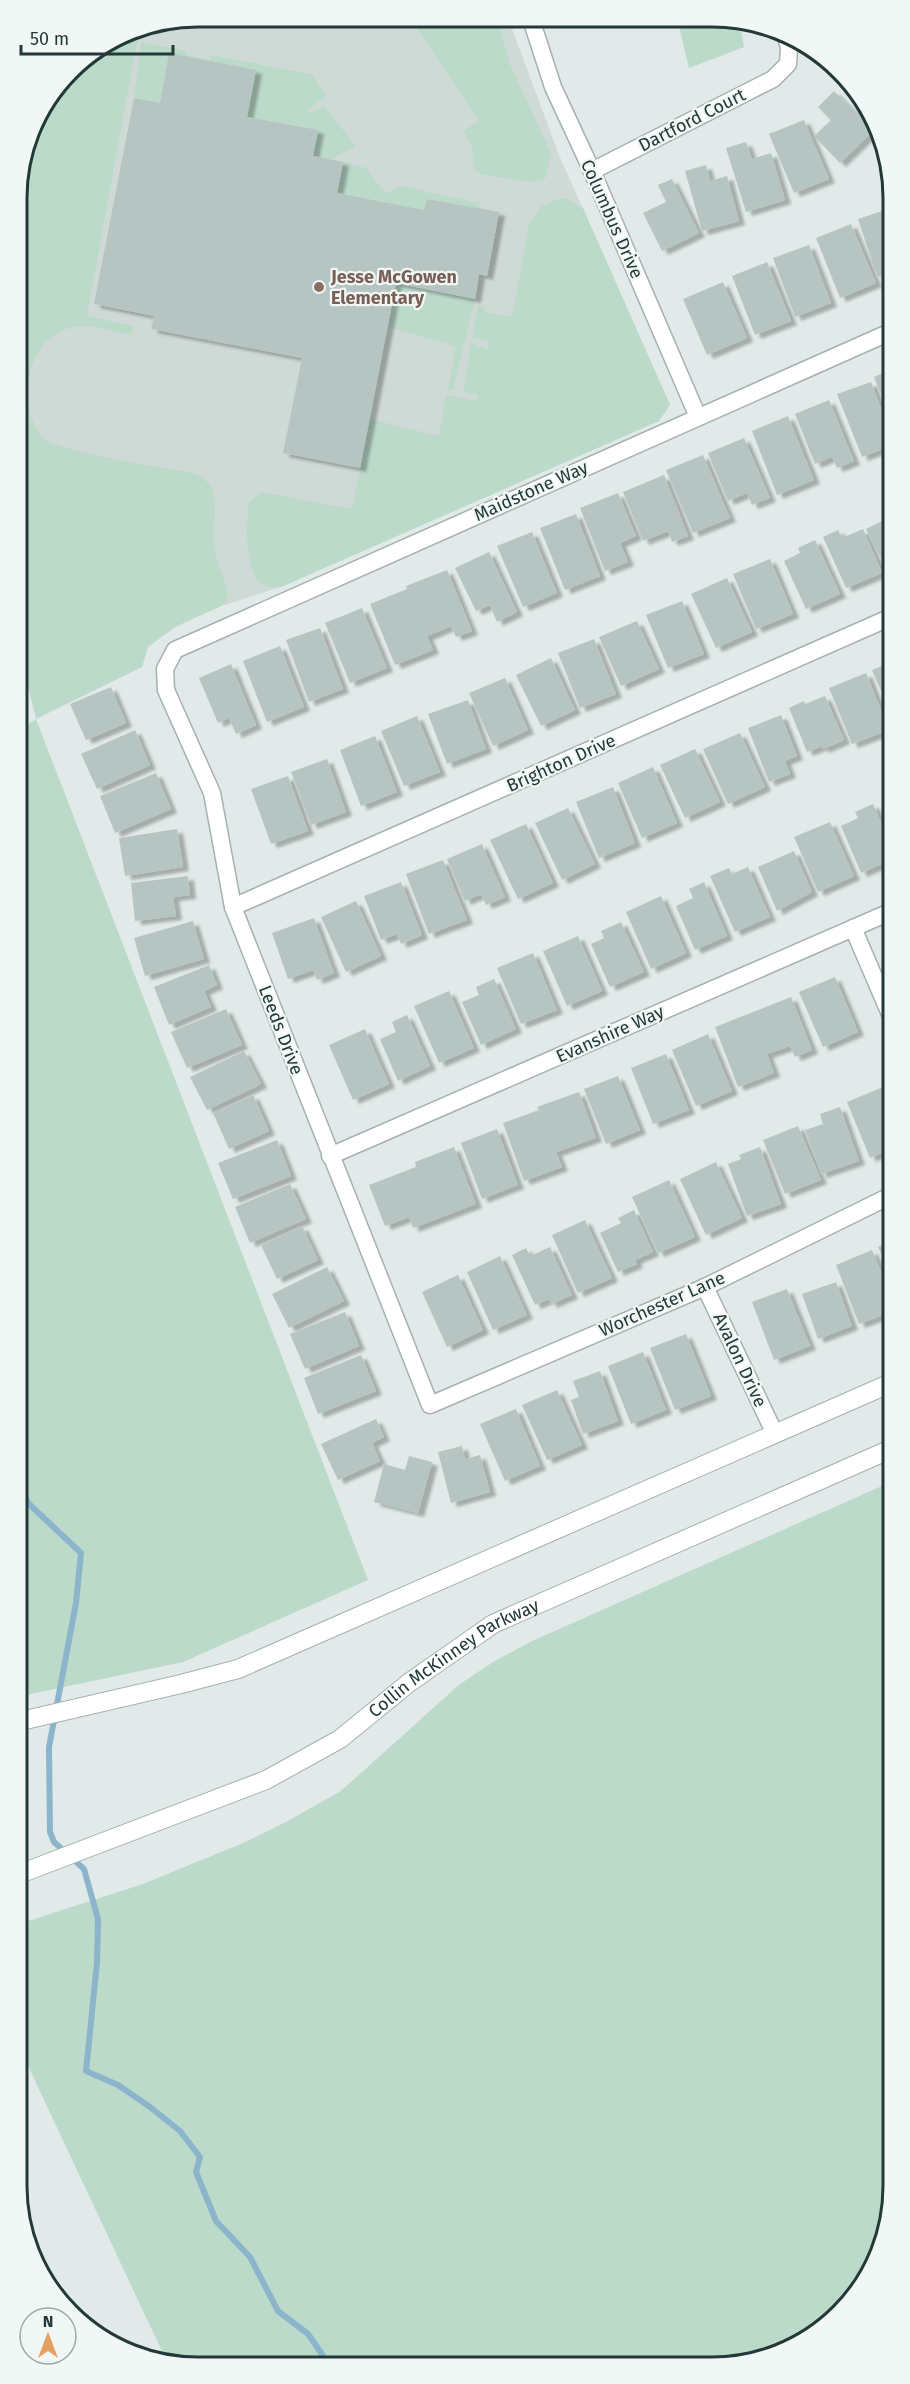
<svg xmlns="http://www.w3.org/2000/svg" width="910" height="2384" viewBox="0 0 910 2384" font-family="'Fira Sans',sans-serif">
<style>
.built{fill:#cfdad7}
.green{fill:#bbdaca}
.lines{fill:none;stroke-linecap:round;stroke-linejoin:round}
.stream{stroke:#8cb4cb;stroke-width:6}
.building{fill:#b6c5c2;filter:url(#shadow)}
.minor-casing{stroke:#a4b1b0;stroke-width:19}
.tertiary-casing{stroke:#a4b1b0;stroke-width:20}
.minor{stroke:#fff;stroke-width:16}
.tertiary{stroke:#fff;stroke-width:18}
.education-dot{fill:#8d6e63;stroke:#f1f7f5;stroke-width:2}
.labels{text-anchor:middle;stroke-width:4.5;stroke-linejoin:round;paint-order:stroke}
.street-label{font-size:18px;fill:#233938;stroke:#f1f7f5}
.education-label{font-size:18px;font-weight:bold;fill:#785e54;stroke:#f1f7f5;text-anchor:start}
.rim{fill:none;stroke:#233938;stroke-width:3}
</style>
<defs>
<filter id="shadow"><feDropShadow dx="6" dy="4" stdDeviation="1.5" flood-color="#0004"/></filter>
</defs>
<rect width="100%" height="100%" fill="#e1eae8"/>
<polygon class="built" points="198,17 508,18 559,155 670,405 659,421 281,587 221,606 177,626 148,647 142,667 24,670 20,604 21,169 35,118 78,62 129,30"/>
<g class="green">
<polygon points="203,17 257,17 254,27"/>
<polygon points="410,18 497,18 510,64 551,154 545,179 532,182 481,174 474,170 472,146 463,131 479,121"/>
<polygon points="693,20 739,20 744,47 689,68 678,22"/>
<path d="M130,30l8,6 -51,280 46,10 -2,9c-19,-4 -39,-11 -58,-8 -48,10 -60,82 -28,112 14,13 123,29 148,34 7,3 14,7 18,14 8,16 1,39 3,56 1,19 12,36 14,55l-7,8 -44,20 -29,20 -6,21 -106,52 332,861 -185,82 -162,34 -3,-1002 6,33 12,-8 -12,-49 -4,-66 1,-435 14,-51 43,-56z"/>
<polygon points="141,42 187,51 186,55 210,60 211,55 311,74 326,96 308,110 309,114 324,105 355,146 330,160 313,156 317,130 247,117 169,54 160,103 134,98"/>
<polygon points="343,162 366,168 385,193 403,186 478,203 480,209 427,199 424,210 337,193"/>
<path d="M558,199h9l16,9 87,197 -11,16 -378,166c-5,0 -14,1 -18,-2 -19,-11 -17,-64 -14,-83l12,-10 91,17 18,-90 69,17 7,-41 31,6 1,-7 -15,-2 8,-49 17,6 1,-8 -17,-4 6,-32 7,2 -1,5 28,5 17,-92 12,-19z"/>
<polygon points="396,283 475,299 453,390 448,389 456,346 388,327"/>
<polygon points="891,1482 893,2197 884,2245 856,2297 812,2337 758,2361 168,2364 22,2053 22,1923 143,1884 243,1843 286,1822 341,1791 460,1684 493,1662 532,1641"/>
</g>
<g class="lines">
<polyline class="stream" points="21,1486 28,1503 81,1553 76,1603 49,1747 50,1832 54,1842 84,1869 98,1919 97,1963 86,2071 118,2085 150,2107 180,2131 200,2157 196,2172 216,2221 250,2257 278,2311 308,2334 328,2363"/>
</g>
<g class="building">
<polygon points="169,53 256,70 247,117 318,130 313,156 343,162 337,193 424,210 427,199 499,212 487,276 479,274 475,299 396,283 360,468 283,453 302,358 151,329 154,316 94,304 134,98 160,103"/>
<polygon points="834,91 873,131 840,163 814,136 831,120 818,107"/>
<polygon points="804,120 829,179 794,193 769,134"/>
<polygon points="746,142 752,159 771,153 785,200 746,212 726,148"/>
<polygon points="706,165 710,181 727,176 739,221 702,231 685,171"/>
<polygon points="672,179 699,233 662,251 643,213 666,202 658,185"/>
<polygon points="888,209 888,274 877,277 858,219"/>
<polygon points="851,224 876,283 840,298 816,238"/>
<polygon points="809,245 831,303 795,317 773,258"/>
<polygon points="767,262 791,321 755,335 732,276"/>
<polygon points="723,282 747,338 707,355 683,299"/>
<polygon points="888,371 888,412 874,377"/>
<polygon points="871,382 888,427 888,447 862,457 837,394"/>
<polygon points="829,400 854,461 837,468 832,457 815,464 795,414"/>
<polygon points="788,416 814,480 777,495 752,431"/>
<polygon points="744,438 770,498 752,505 747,493 728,501 708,453"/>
<polygon points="703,455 730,518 693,533 666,470"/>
<polygon points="664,475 688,536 672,542 668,531 643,541 623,492"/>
<polygon points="618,493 636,536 620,543 628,562 605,571 580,508"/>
<polygon points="576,514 600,576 565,590 540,528"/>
<polygon points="888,518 889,567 886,569 866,529"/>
<polygon points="863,529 882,573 846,588 823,537 838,530 842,538"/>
<polygon points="532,532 557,593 523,607 497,546"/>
<polygon points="815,540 840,594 806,609 784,561 800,553 798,548"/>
<polygon points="489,552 517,612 497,622 490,605 476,611 455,568"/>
<polygon points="770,559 793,614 756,629 733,574"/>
<polygon points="447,570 472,631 456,637 451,626 427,636 433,650 395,665 370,604 407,589 406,586"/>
<polygon points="727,578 752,632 716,648 691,594"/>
<polygon points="682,601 704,654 668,668 646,615"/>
<polygon points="362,608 387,668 350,683 325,623"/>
<polygon points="637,621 659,669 621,686 599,637"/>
<polygon points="320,628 343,689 309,702 286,640"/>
<polygon points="594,639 616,694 580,708 558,653"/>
<polygon points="280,646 304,707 267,722 243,661"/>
<polygon points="551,658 575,710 541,726 516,675"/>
<polygon points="889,663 889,709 872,670"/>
<polygon points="231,664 256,725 236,734 229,718 218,723 199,678"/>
<polygon points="866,673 889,730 852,744 829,688"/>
<polygon points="505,678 528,730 493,746 469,693"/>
<polygon points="111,687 126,723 86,740 70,704"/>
<polygon points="825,696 844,740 823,749 822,746 807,752 789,708 804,701 805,704"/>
<polygon points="468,700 486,749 447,764 428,714"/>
<polygon points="781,715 797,756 785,761 790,774 769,782 748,728"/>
<polygon points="417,716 440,772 404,786 381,731"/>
<polygon points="135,730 150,765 97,789 81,754"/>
<polygon points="740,733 765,787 728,804 703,749"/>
<polygon points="375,736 397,792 361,806 340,750"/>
<polygon points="695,749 720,802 685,818 660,765"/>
<polygon points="327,759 346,812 311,825 291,772"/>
<polygon points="653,767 677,823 642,838 618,783"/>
<polygon points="156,773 171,809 115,833 100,796"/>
<polygon points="288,776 308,831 271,844 251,789"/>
<polygon points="613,787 635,843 599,858 576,802"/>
<polygon points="873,804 889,841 889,861 861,873 841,826 858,818 855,812"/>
<polygon points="568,808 595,864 562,880 535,823"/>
<polygon points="830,822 854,876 818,892 794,837"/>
<polygon points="526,824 553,883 518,899 490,840"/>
<polygon points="177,829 183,867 125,876 119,838"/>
<polygon points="482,844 505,897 486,905 481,894 465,901 447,859"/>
<polygon points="794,851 812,892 777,911 758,867"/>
<polygon points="443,860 467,920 429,934 406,874"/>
<polygon points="748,867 770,917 735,932 710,876 729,868 732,874"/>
<polygon points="188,876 190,895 173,897 176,916 135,921 131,883"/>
<polygon points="401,882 422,935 401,944 397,934 381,940 364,896"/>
<polygon points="704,882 727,936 695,950 676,906 693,898 689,889"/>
<polygon points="661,896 686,953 651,969 626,912"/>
<polygon points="356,901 381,956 346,972 321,917"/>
<polygon points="314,918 334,973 317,980 313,970 288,979 272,933"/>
<polygon points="193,921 204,959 145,976 134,938"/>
<polygon points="621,922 644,972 610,987 591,944 604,938 601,931"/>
<polygon points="578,936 602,991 567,1006 543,951"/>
<polygon points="533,953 557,1010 521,1024 497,968"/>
<polygon points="209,965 217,985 204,991 211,1007 169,1025 154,987"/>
<polygon points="835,977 858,1032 823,1047 799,992"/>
<polygon points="494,979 516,1029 481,1045 462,1002 479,995 476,987"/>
<polygon points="449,991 474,1048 439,1063 414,1006"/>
<polygon points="791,997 812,1050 795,1057 790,1046 767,1054 774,1073 738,1087 715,1027"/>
<polygon points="226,1009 242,1045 187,1068 171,1032"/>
<polygon points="407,1015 430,1066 398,1081 380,1039 396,1032 392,1022"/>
<polygon points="365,1029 389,1084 353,1100 329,1045"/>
<polygon points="708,1034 732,1091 696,1106 672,1050"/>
<polygon points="244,1051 261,1084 207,1110 190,1077"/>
<polygon points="666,1054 689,1110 653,1124 631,1068"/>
<polygon points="618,1076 640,1130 606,1144 584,1089"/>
<polygon points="883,1087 890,1103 890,1149 870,1158 847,1102"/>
<polygon points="579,1092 596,1138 556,1152 562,1167 524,1181 503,1123 539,1110 537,1107"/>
<polygon points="253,1095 269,1131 229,1149 213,1113"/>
<polygon points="840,1107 859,1161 821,1174 805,1130 823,1124 820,1114"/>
<polygon points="798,1126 821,1180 785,1194 763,1140"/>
<polygon points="497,1129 518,1185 482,1199 461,1143"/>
<polygon points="277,1140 291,1176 233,1199 218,1163"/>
<polygon points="454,1147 476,1204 413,1228 409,1217 385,1226 369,1185 416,1167 415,1162"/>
<polygon points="760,1147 781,1204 747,1216 728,1164 741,1159 739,1155"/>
<polygon points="716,1162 742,1218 706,1235 680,1179"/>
<polygon points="669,1180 695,1237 658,1253 632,1197"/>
<polygon points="290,1184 306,1219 250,1243 235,1207"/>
<polygon points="634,1210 653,1252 635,1260 637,1264 618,1272 600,1233 621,1223 618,1218"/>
<polygon points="585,1220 612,1278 578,1293 552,1235"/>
<polygon points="302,1226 318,1260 277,1279 261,1245"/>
<polygon points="890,1242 891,1276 878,1247"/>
<polygon points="550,1247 572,1295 551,1304 549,1299 535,1305 512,1255 526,1248 530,1256"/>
<polygon points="872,1250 891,1296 891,1312 859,1324 836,1265"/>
<polygon points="500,1256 527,1315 493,1330 467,1272"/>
<polygon points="327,1267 344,1301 289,1328 272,1294"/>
<polygon points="458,1275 483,1330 447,1347 422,1292"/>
<polygon points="836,1282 852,1326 818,1339 802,1294"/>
<polygon points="787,1289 810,1346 774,1360 752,1302"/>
<polygon points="345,1312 359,1346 305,1369 290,1334"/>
<polygon points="686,1334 711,1396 675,1410 650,1348"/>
<polygon points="643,1352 666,1410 631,1424 608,1366"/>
<polygon points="361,1355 376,1391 318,1414 304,1378"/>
<polygon points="600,1371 618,1421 583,1434 571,1400 579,1397 573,1381"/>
<polygon points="557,1390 582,1445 547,1460 522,1405"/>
<polygon points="516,1409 540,1466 505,1481 480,1424"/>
<polygon points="376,1419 384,1437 372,1443 380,1461 338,1480 321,1444"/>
<polygon points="462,1446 465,1459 480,1455 490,1492 451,1503 438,1452"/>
<polygon points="409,1456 432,1462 418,1513 374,1502 384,1464 405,1470"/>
</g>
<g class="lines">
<defs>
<g id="minor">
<polyline points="531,19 553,87 592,171 698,417"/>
<polyline points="592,171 773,79 788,64 789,48 785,33"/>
<polyline points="888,333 175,650 165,669 166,690 212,793 233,907 430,1405 705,1287 890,1196"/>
<polyline points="233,907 889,618"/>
<polyline points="853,928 890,1014"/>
<polyline points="330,1156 890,912"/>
<polyline points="705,1287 775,1434"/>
</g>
<g id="tertiary">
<polyline points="21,1721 181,1684 238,1669 891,1383"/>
<path id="s1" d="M22,1873l244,-93 74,-41 70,-57 83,-58 398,-175"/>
</g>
</defs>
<use href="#minor" class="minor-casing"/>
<use href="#tertiary" class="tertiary-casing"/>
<use href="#minor" class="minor"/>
<use href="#tertiary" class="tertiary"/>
</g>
<circle class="education-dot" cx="319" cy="287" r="6"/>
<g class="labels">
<g class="street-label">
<text transform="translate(692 120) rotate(-27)" y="6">Dartford Court</text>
<text transform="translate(612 219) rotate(66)" y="6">Columbus Drive</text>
<text transform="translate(531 491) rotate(-24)" y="6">Maidstone Way</text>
<text transform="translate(561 763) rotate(-24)" y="6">Brighton Drive</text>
<text transform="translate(281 1030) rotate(69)" y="6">Leeds Drive</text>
<text transform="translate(610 1034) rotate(-24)" y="6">Evanshire Way</text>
<text transform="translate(662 1304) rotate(-24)" y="6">Worchester Lane</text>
<text transform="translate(740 1360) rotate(65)" y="6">Avalon Drive</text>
<text dy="6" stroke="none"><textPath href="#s1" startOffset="486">Collin McKinney Parkway</textPath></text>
</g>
<g class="education-label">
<text x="331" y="283">Jesse McGowen<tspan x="331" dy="21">Elementary</tspan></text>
</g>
</g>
<path d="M0 0H910V2384H0ZM198 27H712A171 171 0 0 1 883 198V2186A171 171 0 0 1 712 2357H198A171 171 0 0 1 27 2186V198A171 171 0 0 1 198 27Z" fill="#f1f7f5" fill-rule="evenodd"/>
<path class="rim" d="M198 27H712A171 171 0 0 1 883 198V2186A171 171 0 0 1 712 2357H198A171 171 0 0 1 27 2186V198A171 171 0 0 1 198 27Z"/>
<g transform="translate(48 2336)"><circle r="28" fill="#f1f7f5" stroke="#9faba9" stroke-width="1.5"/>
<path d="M0-4.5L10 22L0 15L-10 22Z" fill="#e7a062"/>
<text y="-9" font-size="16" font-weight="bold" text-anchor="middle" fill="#233938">N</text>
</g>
<path d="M21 45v9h152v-9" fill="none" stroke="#233938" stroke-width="3"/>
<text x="30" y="45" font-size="18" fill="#233938" stroke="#f1f7f5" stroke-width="4.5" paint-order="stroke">50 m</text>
</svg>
